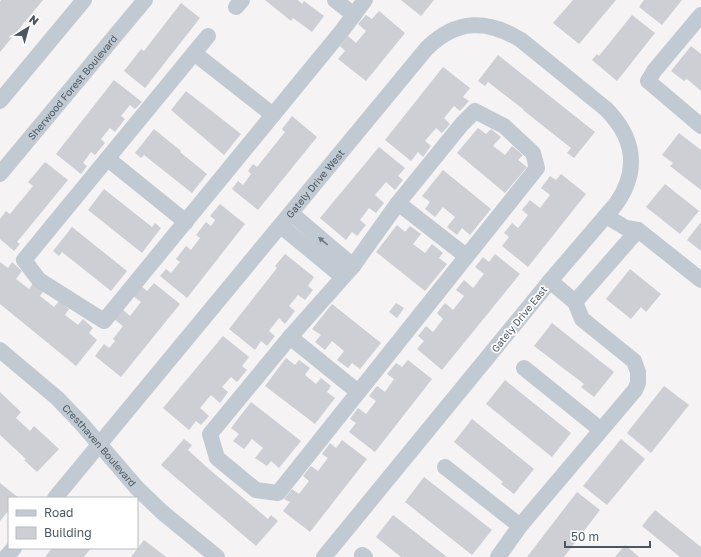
<svg xmlns="http://www.w3.org/2000/svg" width="701" height="557" viewBox="0 0 701 557" font-family="'Golos Text',sans-serif">
<style>
.building{fill:#cdcfd5}
.lines{fill:none;stroke-linecap:round;stroke-linejoin:round}
.minor{stroke:#c1cad2;stroke-width:16}
.oneway{fill:#6e7983}
.labels{text-anchor:middle;stroke-width:3.5;stroke-linejoin:round;paint-order:stroke}
.street-label{font-size:10px;fill:#4a5661;stroke:#fff}
</style>
<rect width="100%" height="100%" fill="#f5f3f3"/>
<g class="building">
<polygon points="1,0 43,0 0,52 0,2"/>
<polygon points="265,0 298,0 302,4 304,1 324,16 312,32 293,18 291,21"/>
<polygon points="401,0 434,0 421,16"/>
<polygon points="573,0 616,0 579,44 553,23"/>
<polygon points="644,0 682,0 662,25 639,7"/>
<polygon points="181,3 200,18 145,88 124,71 141,49 144,51"/>
<polygon points="379,11 405,33 366,81 338,59 345,51 340,46 348,36 356,43 366,31 358,24 366,15 372,19"/>
<polygon points="632,15 655,33 617,81 592,60 597,54 599,56"/>
<polygon points="691,46 701,54 701,91 687,79 684,81 671,71"/>
<polygon points="498,55 595,132 574,158 567,153 571,148 523,110 523,109 488,82 485,86 478,81"/>
<polygon points="443,67 470,88 463,97 469,101 460,111 454,106 444,118 450,124 442,133 436,128 425,141 431,146 423,157 418,152 411,161 385,140"/>
<polygon points="114,80 142,102 135,109 130,105 121,116 125,119 115,132 110,128 101,139 105,143 95,155 91,152 83,163 87,166 81,174 56,154"/>
<polygon points="186,91 241,134 224,155 171,110"/>
<polygon points="292,116 317,137 258,210 232,189 238,181 243,185 251,174 248,171 253,164 257,167 285,132 282,129"/>
<polygon points="478,128 486,134 491,129 501,137 493,146 505,155 512,146 523,155 518,160 527,167 505,193 457,153"/>
<polygon points="154,129 181,151 180,152 207,174 192,193 144,155 141,158 135,153"/>
<polygon points="679,133 701,150 701,190 670,166 673,163 662,155"/>
<polygon points="379,147 405,168 398,176 403,180 395,190 386,182 375,195 384,203 376,213 369,208 360,220 366,225 357,236 352,232 346,240 320,218"/>
<polygon points="45,162 68,180 17,242 20,244 14,251 0,239 0,219 6,211 10,214 33,186 28,182"/>
<polygon points="443,170 491,209 470,235 462,228 457,235 447,227 455,217 443,207 435,217 425,209 430,202 422,196"/>
<polygon points="561,174 586,194 528,267 502,246 509,237 504,233 512,223 518,228 528,215 522,210 530,200 540,208 550,195 541,188 550,176 556,180"/>
<polygon points="665,184 699,211 680,234 646,207"/>
<polygon points="104,189 152,227 155,223 161,228 142,253 88,210"/>
<polygon points="220,204 245,224 187,298 160,276 166,269 171,273 180,262 176,259 186,246 191,250 200,238 196,235 206,222 211,226 215,220 210,216"/>
<polygon points="701,222 701,251 687,240"/>
<polygon points="397,225 405,232 410,226 421,234 413,244 425,253 432,244 443,253 439,258 447,264 425,291 376,252"/>
<polygon points="72,227 127,271 111,291 62,252 59,256 53,251"/>
<polygon points="285,254 314,277 308,286 313,290 305,300 298,295 289,306 295,311 285,324 279,318 269,331 275,336 267,346 261,341 255,350 229,329 277,268 275,266"/>
<polygon points="495,254 520,274 442,370 417,349 424,341 418,336 426,326 433,332 443,319 437,313 445,303 453,310 464,296 456,290 464,280 473,288 484,274 475,267 483,257 489,262"/>
<polygon points="0,262 8,268 12,262 22,271 16,279 29,289 35,281 45,289 40,296 54,307 59,301 69,309 65,315 78,325 83,319 93,328 89,333 97,340 76,366 0,304"/>
<polygon points="630,269 661,294 646,312 641,307 631,319 606,299"/>
<polygon points="154,283 180,304 121,377 95,356 104,344 109,348 115,341 113,339 123,326 114,319 122,309 130,316 141,302 133,296 141,286 147,291"/>
<polygon points="396,303 404,308 397,318 389,312"/>
<polygon points="332,304 381,343 360,369 352,363 348,368 337,360 344,351 332,341 325,350 315,342 321,335 312,329"/>
<polygon points="552,323 614,372 594,397 581,387 584,384 534,346"/>
<polygon points="223,336 249,357 242,366 247,370 237,382 231,377 222,387 228,392 220,403 211,395 200,408 209,416 201,425 196,421 189,430 163,408"/>
<polygon points="286,358 295,365 299,360 310,368 305,375 316,384 321,378 331,386 327,392 335,398 315,424 265,386"/>
<polygon points="408,360 432,379 375,452 349,432 356,423 350,419 358,408 366,414 376,401 369,396 377,386 385,392 394,379 387,374 396,363 402,367"/>
<polygon points="505,380 571,433 552,457 486,404"/>
<polygon points="664,386 689,405 651,453 627,433"/>
<polygon points="0,392 21,412 16,418 30,431 34,426 59,449 37,472 24,460 26,459 0,435"/>
<polygon points="251,402 301,441 279,468 271,461 267,466 255,458 263,448 252,439 244,449 233,441 239,434 231,428"/>
<polygon points="472,419 534,469 514,494 501,484 503,482 454,442"/>
<polygon points="184,439 192,445 188,450 210,470 268,519 271,515 278,521 256,546 161,465"/>
<polygon points="621,439 645,459 607,505 583,486"/>
<polygon points="342,440 367,459 310,532 283,511 290,502 284,499 292,489 299,494 309,481 303,476 311,466 318,471 328,458 322,454 330,443 336,448"/>
<polygon points="424,477 492,530 472,555 405,502"/>
<polygon points="0,483 19,498 9,498 9,510 0,521"/>
<polygon points="577,492 600,510 564,557 527,557"/>
<polygon points="655,510 701,547 701,557 680,557 642,526"/>
<polygon points="393,515 447,557 401,557 376,537"/>
<polygon points="144,540 166,557 131,557"/>
<polygon points="625,545 639,557 615,557"/>
<polygon points="52,548 91,548 84,557 45,557"/>
</g>
<g class="lines">
<g class="minor">
<polyline points="335,0 354,15"/>
<polyline points="236,7 242,0"/>
<polyline points="701,15 654,71 648,81 701,126"/>
<polyline points="208,36 24,260 39,280 104,321 341,32 365,0"/>
<polyline points="194,53 273,115"/>
<polyline points="0,101 84,0"/>
<polygon points="475,111 504,126 533,153 537,168 278,493 256,490 217,458 210,434 290,337 353,266 398,203 462,124"/>
<polyline points="108,159 186,222"/>
<path id="s1" d="M0,174l145,-174"/>
<polyline points="398,203 466,256"/>
<polyline points="292,214 353,266"/>
<polyline points="606,216 626,228 638,230 701,280"/>
<polyline points="281,226 343,277"/>
<polyline points="575,302 638,230"/>
<polyline points="290,337 358,392"/>
<path id="s2" d="M0,350l57,48 24,25 56,65 25,24 55,45"/>
<polyline points="524,368 601,430"/>
<polyline points="445,467 520,526"/>
<path id="s3" d="M55,498l372,-450c30,-29 60,-29 94,-8l85,69c28,28 34,61 10,95l-66,77 -226,276"/>
<polyline points="362,555 365,557"/>
<polyline points="6,557 14,548"/>
<polyline points="498,557 520,526 635,390 638,383 638,372 634,361 582,319 575,302 550,281"/>
</g>
</g>
<defs><path id="oneway-solid" d="M-6-.8H1V-3.2L6.5 0L1 3.2V.8H-6Z"/></defs>
<use class="oneway" href="#oneway-solid" transform="translate(323 241) rotate(-140)"/>
<g class="labels">
<g class="street-label">
<text dy="4" stroke="none"><textPath href="#s1" startOffset="113">Sherwood Forest Boulevard</textPath></text>
<text dy="4" stroke="none"><textPath href="#s3" startOffset="408">Gately Drive West</textPath></text>
<text transform="translate(519 319) rotate(-51)" y="4">Gately Drive East</text>
<text dy="4" stroke="none"><textPath href="#s2" startOffset="138">Cresthaven Boulevard</textPath></text>
</g>
</g>
<rect x="8" y="497" width="130" height="52" fill="#ffffff" stroke="#b7bbc0"/>
<rect x="16" y="510" width="20" height="6" fill="#c1cad2" stroke="#b7bbc0"/>
<text x="44" y="517" font-size="12" fill="#4a5661">Road</text>
<rect x="16" y="527" width="20" height="12" fill="#cdcfd5" stroke="#b7bbc0"/>
<text x="44" y="537" font-size="12" fill="#4a5661">Building</text>
<g transform="translate(28 28) rotate(37)" stroke="#ffffff" stroke-width="3" paint-order="stroke">
<path d="M0-3L7 15L0 10L-7 15Z" fill="#4a5661"/>
<text y="-6" font-size="11" font-weight="bold" text-anchor="middle" fill="#4a5661">N</text>
</g>
<path d="M565 541v6h85v-6" fill="none" stroke="#4a5661" stroke-width="2"/>
<text x="571" y="541" font-size="12" fill="#4a5661" stroke="#ffffff" stroke-width="3" paint-order="stroke">50 m</text>
</svg>
